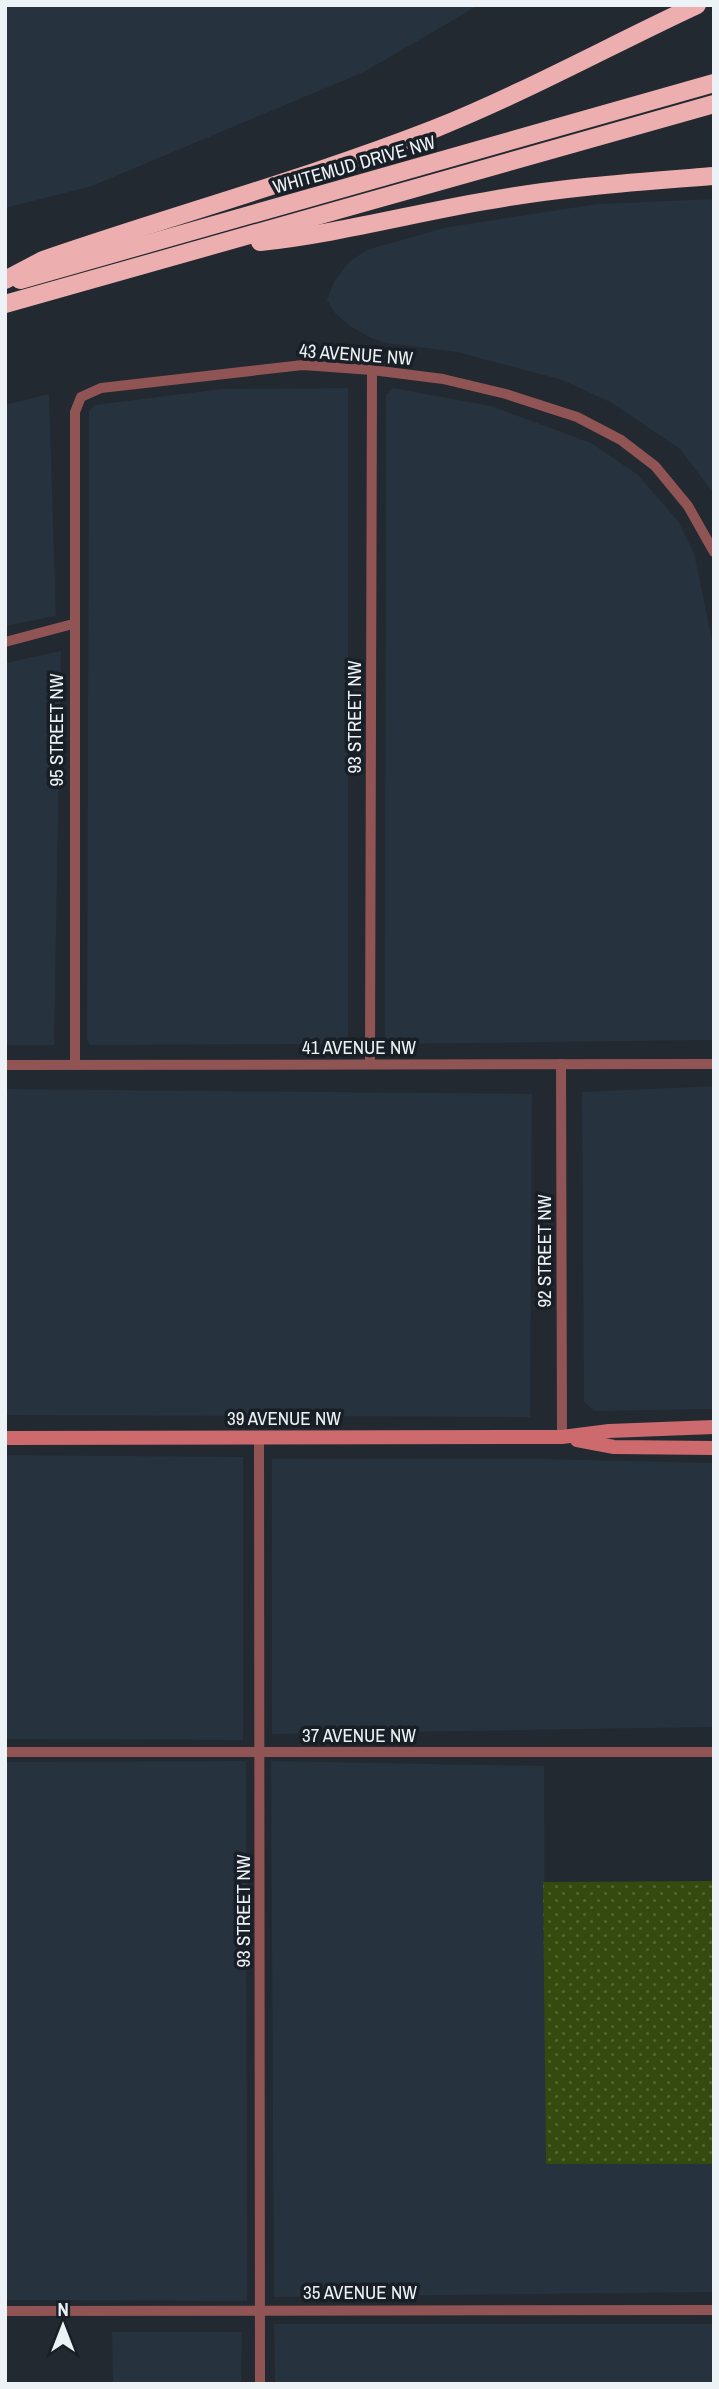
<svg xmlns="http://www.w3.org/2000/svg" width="719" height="2389" viewBox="0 0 719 2389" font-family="'Archivo Narrow',sans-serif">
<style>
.built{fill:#26323d}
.grass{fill:url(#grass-dots)}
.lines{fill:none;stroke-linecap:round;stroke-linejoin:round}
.street{stroke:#915455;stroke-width:10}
.secondary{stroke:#cc6a6e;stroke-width:14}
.highway{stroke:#ecaeae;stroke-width:18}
.labels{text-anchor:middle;stroke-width:7;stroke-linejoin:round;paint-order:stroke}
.street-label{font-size:19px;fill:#edf2f6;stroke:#191f26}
</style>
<defs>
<pattern id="grass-dots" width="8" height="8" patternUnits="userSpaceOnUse" patternTransform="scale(1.75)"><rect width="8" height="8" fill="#354a0e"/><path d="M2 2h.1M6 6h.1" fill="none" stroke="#536532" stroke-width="1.8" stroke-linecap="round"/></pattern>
</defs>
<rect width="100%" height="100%" fill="#222930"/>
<g class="built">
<polygon points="5,5 479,5 364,72 92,186 5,208"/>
<polygon points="714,199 714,494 680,449 612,403 562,380 457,352 386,343 371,338 350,326 334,312 327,300 334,282 350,261 369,249 448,227 597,204"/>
<polygon points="348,388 348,1044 90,1045 87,1040 89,411 95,405 221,389"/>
<polygon points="393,388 491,406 591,443 637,474 678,521 694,553 714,649 714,1040 385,1044 386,394"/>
<polygon points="49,394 56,616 5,626 5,405"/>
<polygon points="61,651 54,1045 5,1045 5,663"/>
<polygon points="714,1086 714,1409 594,1411 584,1401 582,1092"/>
<polygon points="5,1089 532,1094 530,1417 5,1415"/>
<polygon points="5,1455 243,1457 243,1740 5,1739"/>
<polygon points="272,1459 543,1459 714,1463 714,1727 272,1734"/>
<polygon points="246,1761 247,2301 5,2300 5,1762"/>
<polygon points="271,1761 544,1766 546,2164 714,2164 714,2292 274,2297"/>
<polygon points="274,2324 714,2324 714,2384 275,2384"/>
<polygon points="112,2332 242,2332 241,2384 113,2384"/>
</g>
<polygon class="grass" points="714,1881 714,2164 546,2164 543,1882"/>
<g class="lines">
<g class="street">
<polyline points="5,642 73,624"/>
<polyline points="370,1064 372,370"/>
<polyline points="561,1064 562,1437"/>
<polyline points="5,1065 714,1064"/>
<polyline points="75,1065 75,412 81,397 101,388 303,365 372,370 443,379 506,394 577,417 621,440 655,466 688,506 714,552"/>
<polyline points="259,1437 260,2384"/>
<polyline points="5,1752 714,1752"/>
<polyline points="5,2311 714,2310"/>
</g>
<g class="secondary">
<polyline points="5,1438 562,1437 609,1431 714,1427"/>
<polyline points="577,1440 614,1447 714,1448"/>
</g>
<g class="highway">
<path d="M260,242c76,-8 150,-28 226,-41 75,-14 152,-19 228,-25"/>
<path d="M5,280l38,-20c130,-45 263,-81 391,-131 90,-36 175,-83 263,-124"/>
<polyline points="20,280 714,83"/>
<polyline points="5,304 714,104"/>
</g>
</g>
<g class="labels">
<g class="street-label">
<text transform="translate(354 164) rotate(-16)" y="7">WHITEMUD DRIVE NW</text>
<text transform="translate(356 354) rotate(4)" y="7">43 AVENUE NW</text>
<text transform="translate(354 717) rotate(-90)" y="7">93 STREET NW</text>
<text transform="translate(56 730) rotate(-90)" y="7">95 STREET NW</text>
<text x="359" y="1054">41 AVENUE NW</text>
<text transform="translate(544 1251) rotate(-90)" y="7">92 STREET NW</text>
<text x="284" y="1425">39 AVENUE NW</text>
<text x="359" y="1742">37 AVENUE NW</text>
<text transform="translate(243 1911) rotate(-90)" y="7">93 STREET NW</text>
<text x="360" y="2299">35 AVENUE NW</text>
</g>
</g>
<rect width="719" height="2389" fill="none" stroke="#edf2f6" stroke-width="14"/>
<g transform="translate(63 2326)" stroke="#191f26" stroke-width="5" paint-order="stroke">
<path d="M0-5L12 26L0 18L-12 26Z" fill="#edf2f6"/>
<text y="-10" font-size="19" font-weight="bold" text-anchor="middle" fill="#edf2f6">N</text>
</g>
</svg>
